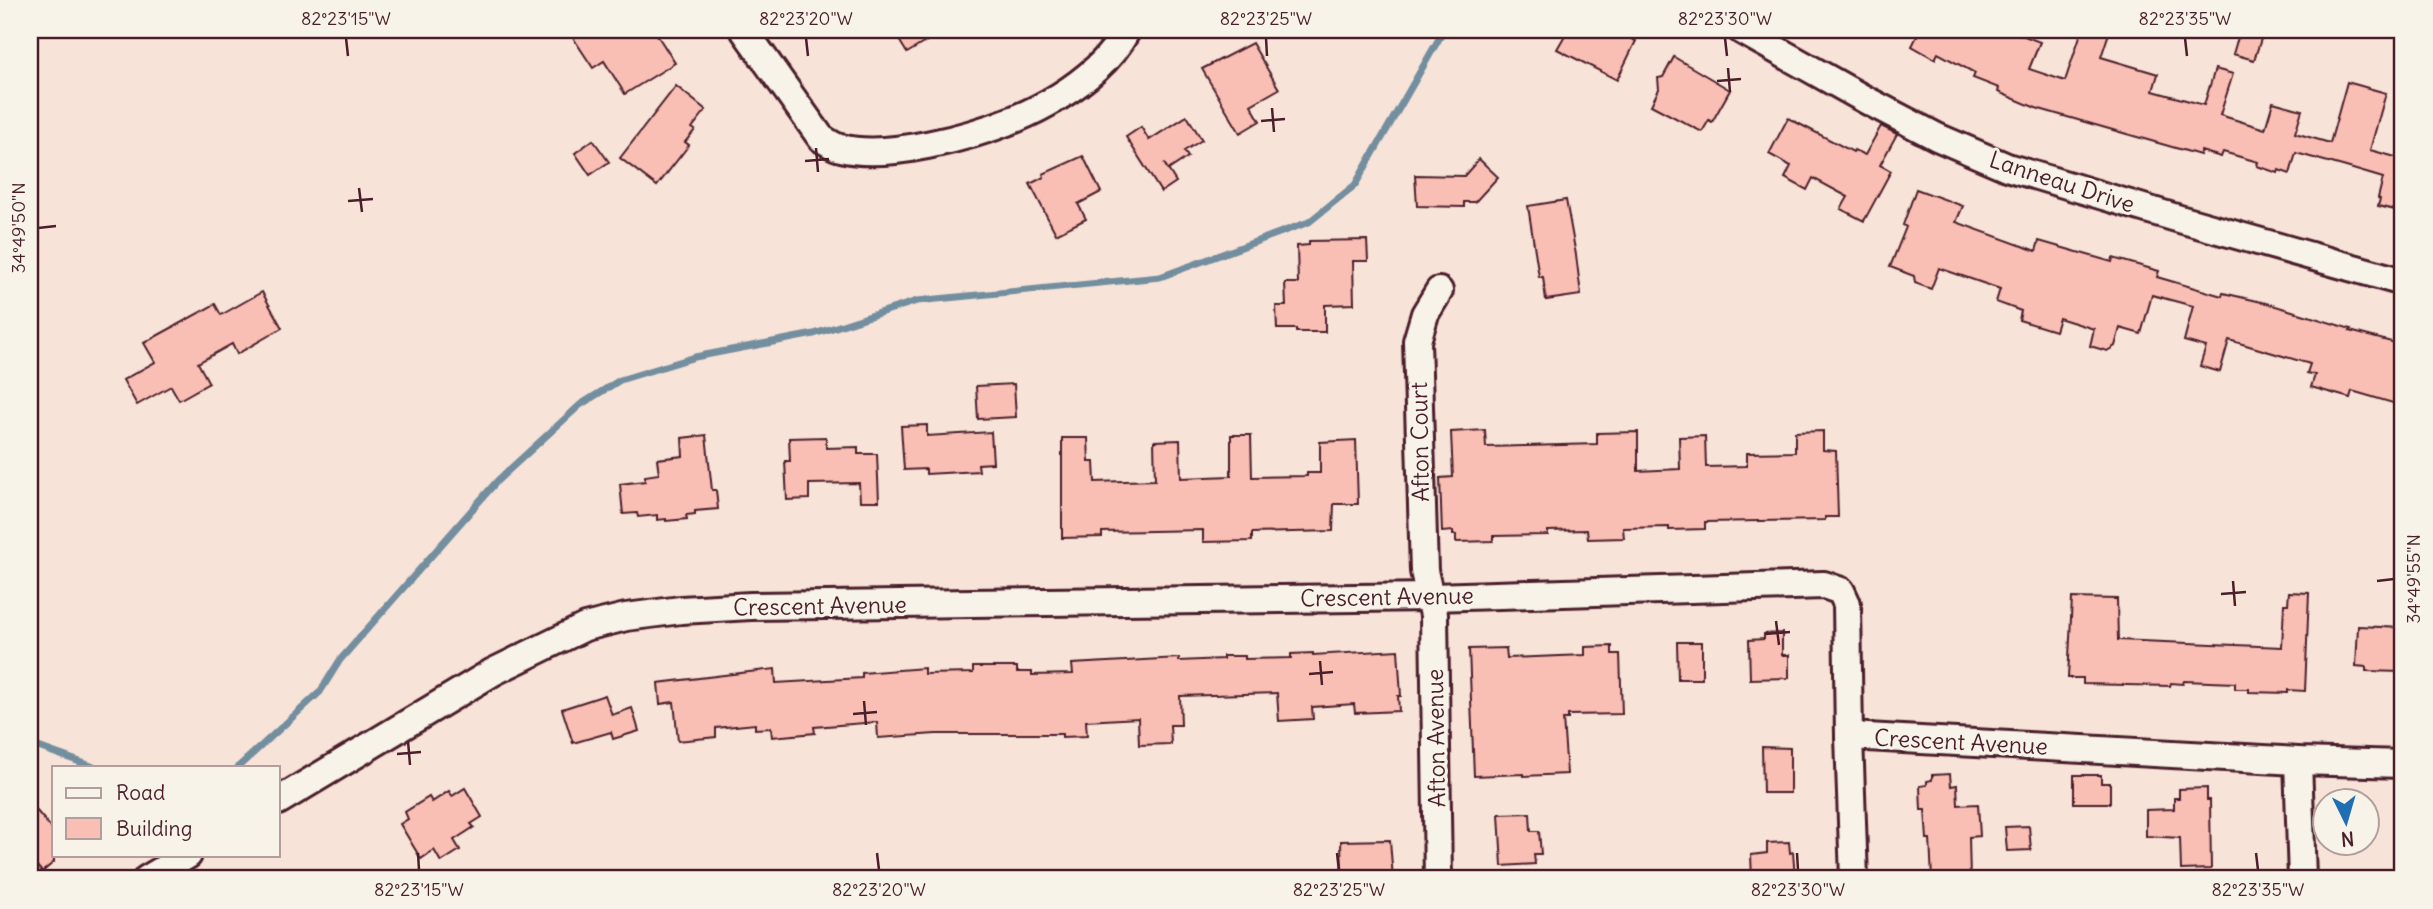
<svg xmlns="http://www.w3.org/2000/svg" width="2433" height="909" viewBox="0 0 2433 909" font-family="Delius,sans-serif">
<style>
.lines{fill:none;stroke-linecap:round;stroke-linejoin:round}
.stream{stroke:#728e9f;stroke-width:7}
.building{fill:#fabfb4;stroke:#4a1f2b;stroke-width:2}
.minor-casing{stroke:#4a1f2b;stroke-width:32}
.minor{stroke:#f7f3e8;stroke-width:26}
.ticks{fill:none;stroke:#4a1f2b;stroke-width:2.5}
.labels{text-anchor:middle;stroke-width:6;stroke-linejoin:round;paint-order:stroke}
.street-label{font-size:23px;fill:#4a1f2b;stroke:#f7f3e8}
.neatline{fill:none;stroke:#4a1f2b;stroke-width:2.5}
.ticks-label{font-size:18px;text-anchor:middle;fill:#4a1f2b}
</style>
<rect width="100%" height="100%" fill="#f8e3d8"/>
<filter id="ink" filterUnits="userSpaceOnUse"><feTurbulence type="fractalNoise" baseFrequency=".0143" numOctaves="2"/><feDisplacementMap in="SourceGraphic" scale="14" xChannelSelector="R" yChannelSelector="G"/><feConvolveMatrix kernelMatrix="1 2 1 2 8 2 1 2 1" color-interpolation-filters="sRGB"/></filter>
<g filter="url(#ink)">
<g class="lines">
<g class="stream">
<polyline points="30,744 94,767"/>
<polyline points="238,767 320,692 340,660 498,480 580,405 620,380 695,357 814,334 917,301 1160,277 1309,222 1355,185 1444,30"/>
</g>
</g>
<g class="building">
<polygon points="568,30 654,30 675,63 625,94 604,61 593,68"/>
<polygon points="893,30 945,30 907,53"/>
<polygon points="1568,30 1631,30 1627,37 1636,41 1617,80 1557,49"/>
<polygon points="1920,30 2009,30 2040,42 2029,69 2065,81 2082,30 2110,30 2101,57 2158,74 2153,91 2204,105 2215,69 2233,74 2220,115 2265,129 2273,102 2302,110 2295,133 2330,143 2347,82 2386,93 2370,150 2403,159 2403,212 2378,206 2380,199 2378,198 2383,178 2346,167 2296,153 2290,174 2279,170 2278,173 2257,166 2258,162 2223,152 2221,157 2201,151 2200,155 2036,108 1998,92 1999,88 1973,78 1975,73 1938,53 1935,59 1912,46"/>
<polygon points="2240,30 2264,30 2254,60 2233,54"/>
<polygon points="1252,43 1279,89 1251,105 1260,121 1240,133 1202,69"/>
<polygon points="1674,57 1730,90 1712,122 1709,120 1702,132 1651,105 1659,89 1658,78 1663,77"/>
<polygon points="676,86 706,110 692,128 695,130 685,142 689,145 657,186 620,158"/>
<polygon points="1187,116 1202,140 1184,151 1188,157 1168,170 1164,163 1176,182 1161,192 1126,137 1141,127 1149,140"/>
<polygon points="1788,118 1853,152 1854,150 1865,155 1881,126 1897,134 1880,165 1891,171 1864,221 1841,209 1848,197 1813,178 1807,190 1785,178 1791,166 1769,154"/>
<polygon points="593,140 609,162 590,175 575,153"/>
<polygon points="1083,156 1101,192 1078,204 1086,219 1056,234 1030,184 1044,177 1043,174"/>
<polygon points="1479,159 1498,177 1475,202 1464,202 1464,207 1417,206 1415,175 1464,176"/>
<polygon points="1916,189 1963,206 1956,222 2036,251 2039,241 2112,262 2113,258 2159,271 2157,277 2222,296 2223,293 2266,303 2351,329 2350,331 2403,345 2403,406 2352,391 2350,398 2311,387 2315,375 2307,373 2310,364 2229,340 2220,372 2200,366 2206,347 2184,341 2193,306 2152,295 2141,334 2120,328 2115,346 2107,351 2090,346 2094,329 2059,318 2055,331 2019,320 2021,311 1996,302 2000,289 1939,268 1931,289 1915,283 1914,276 1890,267 1906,227 1903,225"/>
<polygon points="1566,200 1576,255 1581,295 1546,300 1543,277 1539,277 1528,206"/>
<polygon points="1367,240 1368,261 1353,261 1354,304 1325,305 1325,332 1296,332 1296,329 1277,329 1276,306 1286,306 1285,283 1298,283 1297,246 1309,245 1309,241"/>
<polygon points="262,292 282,328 237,354 232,344 198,363 209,383 179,400 171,386 137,405 123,380 155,362 144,343 215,304 221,315"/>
<polygon points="1014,384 1016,417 978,419 976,386"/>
<polygon points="927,425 927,436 991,432 993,463 978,464 979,471 926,474 926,469 904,470 901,426"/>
<polygon points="1485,430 1486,447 1597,444 1597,433 1638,432 1638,471 1680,469 1679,437 1705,436 1706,467 1747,466 1747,453 1795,452 1795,432 1823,431 1823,450 1836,451 1838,517 1825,517 1825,520 1705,522 1705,529 1669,530 1669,527 1623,528 1624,538 1588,539 1587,530 1548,531 1548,535 1493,536 1493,541 1456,542 1456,535 1453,535 1453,531 1442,532 1440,478 1453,477 1451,432"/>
<polygon points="706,435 712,490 716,490 718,509 695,511 695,514 686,515 687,519 666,521 666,519 657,520 657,515 638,517 637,513 623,514 620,484 645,481 645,476 659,474 657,459 683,456 682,438"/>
<polygon points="1231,435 1251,435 1252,477 1307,476 1307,473 1320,473 1320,442 1356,440 1358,504 1334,504 1333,531 1252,533 1252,541 1203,542 1203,530 1102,532 1102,537 1062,538 1062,438 1088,438 1089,462 1094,462 1095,482 1155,480 1154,441 1180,440 1181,478 1231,476"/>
<polygon points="826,437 826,448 858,447 858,454 877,454 879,501 860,501 859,483 809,484 809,499 787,500 785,461 790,461 789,438"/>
<polygon points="2289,592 2309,593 2305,691 2288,690 2288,693 2249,692 2249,689 2235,689 2235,683 2184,681 2183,684 2171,683 2170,686 2083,684 2083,678 2068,678 2072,598 2117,599 2118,640 2282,647 2284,604 2288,604"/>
<polygon points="2358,626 2403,628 2403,672 2366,671 2366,667 2356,666"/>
<polygon points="1782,633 1782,655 1789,655 1789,678 1750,679 1749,640 1764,639 1764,634"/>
<polygon points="1677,642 1702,642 1702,679 1678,679"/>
<polygon points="1612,646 1612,654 1620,654 1622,714 1568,715 1568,719 1563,719 1567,774 1524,776 1524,774 1474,776 1469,649 1506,648 1507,658 1585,655 1585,647"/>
<polygon points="1398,650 1401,696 1398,696 1399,711 1355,713 1354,704 1312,707 1313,719 1279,721 1277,693 1180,696 1181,725 1170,725 1171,744 1139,745 1138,718 1086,721 1087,736 1062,737 1062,734 936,734 878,738 877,722 814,727 815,733 772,737 771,728 755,729 755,724 716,728 716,737 678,741 674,702 660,704 658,683 775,669 776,683 862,678 862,673 924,668 924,674 973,673 973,667 1017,667 1017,672 1032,672 1032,675 1073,674 1072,664 1179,658 1179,661 1223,659 1223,656 1245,656 1245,659 1291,658 1291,654 1313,653 1313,655"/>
<polygon points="605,695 612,715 632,708 639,731 613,739 611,732 573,743 562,709"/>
<polygon points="1762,747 1790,748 1790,793 1763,793"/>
<polygon points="1950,774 1951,786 1957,785 1958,805 1978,804 1980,836 1969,837 1970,879 1932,879 1930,839 1927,839 1925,810 1921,810 1920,786 1927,785 1927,781 1932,780 1932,775"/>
<polygon points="2074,775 2101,775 2101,783 2110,783 2110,803 2074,803"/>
<polygon points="465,788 482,817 471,824 474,827 454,840 460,850 441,862 434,850 421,859 400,824 408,819 405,812 429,797 432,802 449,791 452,796"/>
<polygon points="2207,788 2207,800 2210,800 2211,869 2181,870 2180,838 2146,836 2146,810 2174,809 2174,798 2179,798 2179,789"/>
<polygon points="30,803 54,831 54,862 42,872 30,858"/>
<polygon points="1530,813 1531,831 1539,831 1541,854 1534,854 1535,864 1502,866 1499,814"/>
<polygon points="2029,826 2031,850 2007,851 2005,827"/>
<polygon points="1390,840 1393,879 1342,879 1341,841"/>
<polygon points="1789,842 1790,853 1793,852 1795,879 1752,879 1751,855 1767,853 1767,843"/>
</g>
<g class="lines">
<defs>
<g id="minor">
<path d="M744,30l77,108c7,4 13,9 20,10 46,12 129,-11 174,-29 29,-12 59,-30 82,-51 12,-11 22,-24 30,-38"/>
<polyline points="1741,30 1866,100 1937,137 2007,167 2183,220 2403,282"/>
<polyline points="1849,736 1854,879"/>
<polyline points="2298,761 2302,879"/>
<polyline points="278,801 493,672 585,627 626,617 681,610 751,606 1432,597 1824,585 1841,591 1847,604 1849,736 2298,761 2403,764"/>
<polyline points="147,879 188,855"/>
<polyline points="1438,879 1434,615 1424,571 1417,341 1425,314 1439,291"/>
</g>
</defs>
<use href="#minor" class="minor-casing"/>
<use href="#minor" class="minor"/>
</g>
</g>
<path class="ticks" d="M346,38l2,18M806,38l2,18M1266,38l1,18M1725,38l2,18M2185,38l2,18M1728,68l2,24M1717,81l24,-2M1272,108l2,24M1261,121l24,-2M816,148l2,24M805,161l24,-2M359,188l3,24M348,201l25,-2M38,228l18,-2M2233,581l2,25M2377,581l17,-2M2221,594l25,-2M1776,621l3,24M1765,634l25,-2M1320,661l2,24M1309,674l24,-2M864,701l2,24M853,714l24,-2M408,741l2,24M397,754l24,-2M418,853l1,17M877,853l2,17M1337,853l2,17M1797,853l1,17M2256,853l2,17"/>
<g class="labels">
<g class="street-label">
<text transform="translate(2062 182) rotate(18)" y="8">Lanneau Drive</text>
<text transform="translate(1420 442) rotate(-91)" y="8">Afton Court</text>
<text transform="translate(1387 597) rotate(-1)" y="8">Crescent Avenue</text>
<text transform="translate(820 606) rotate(-1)" y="8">Crescent Avenue</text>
<text transform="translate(1436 738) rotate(-91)" y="8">Afton Avenue</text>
<text transform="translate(1961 742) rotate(3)" y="8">Crescent Avenue</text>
</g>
</g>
<rect width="2433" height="909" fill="none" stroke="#f7f3e8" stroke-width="77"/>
<rect x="52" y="766" width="228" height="91" fill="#f7f3e8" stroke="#b29e9c" stroke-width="2"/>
<rect x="66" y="788" width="35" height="10" fill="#f7f3e8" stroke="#b29e9c" stroke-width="2"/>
<text x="116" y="800" font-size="21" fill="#4a1f2b">Road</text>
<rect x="66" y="818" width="35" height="21" fill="#fabfb4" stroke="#b29e9c" stroke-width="2"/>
<text x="116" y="836" font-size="21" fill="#4a1f2b">Building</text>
<g transform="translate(2346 822) rotate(175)"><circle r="33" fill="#f7f3e8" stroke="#b29e9c" stroke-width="2"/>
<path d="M0-5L12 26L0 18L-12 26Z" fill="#1f6fb2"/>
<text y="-10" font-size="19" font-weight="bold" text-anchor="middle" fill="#4a1f2b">N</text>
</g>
<rect x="38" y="38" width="2356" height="832" class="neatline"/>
<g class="ticks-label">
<text x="346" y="25">82°23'15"W</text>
<text x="806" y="25">82°23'20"W</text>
<text x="1266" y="25">82°23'25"W</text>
<text x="1725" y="25">82°23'30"W</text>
<text x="2185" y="25">82°23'35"W</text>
<text transform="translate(19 228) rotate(-90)" y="6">34°49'50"N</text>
<text transform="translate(2414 579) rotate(-90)" y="6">34°49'55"N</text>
<text x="419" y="896">82°23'15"W</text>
<text x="879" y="896">82°23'20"W</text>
<text x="1339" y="896">82°23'25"W</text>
<text x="1798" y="896">82°23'30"W</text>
<text x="2258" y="896">82°23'35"W</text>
</g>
</svg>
